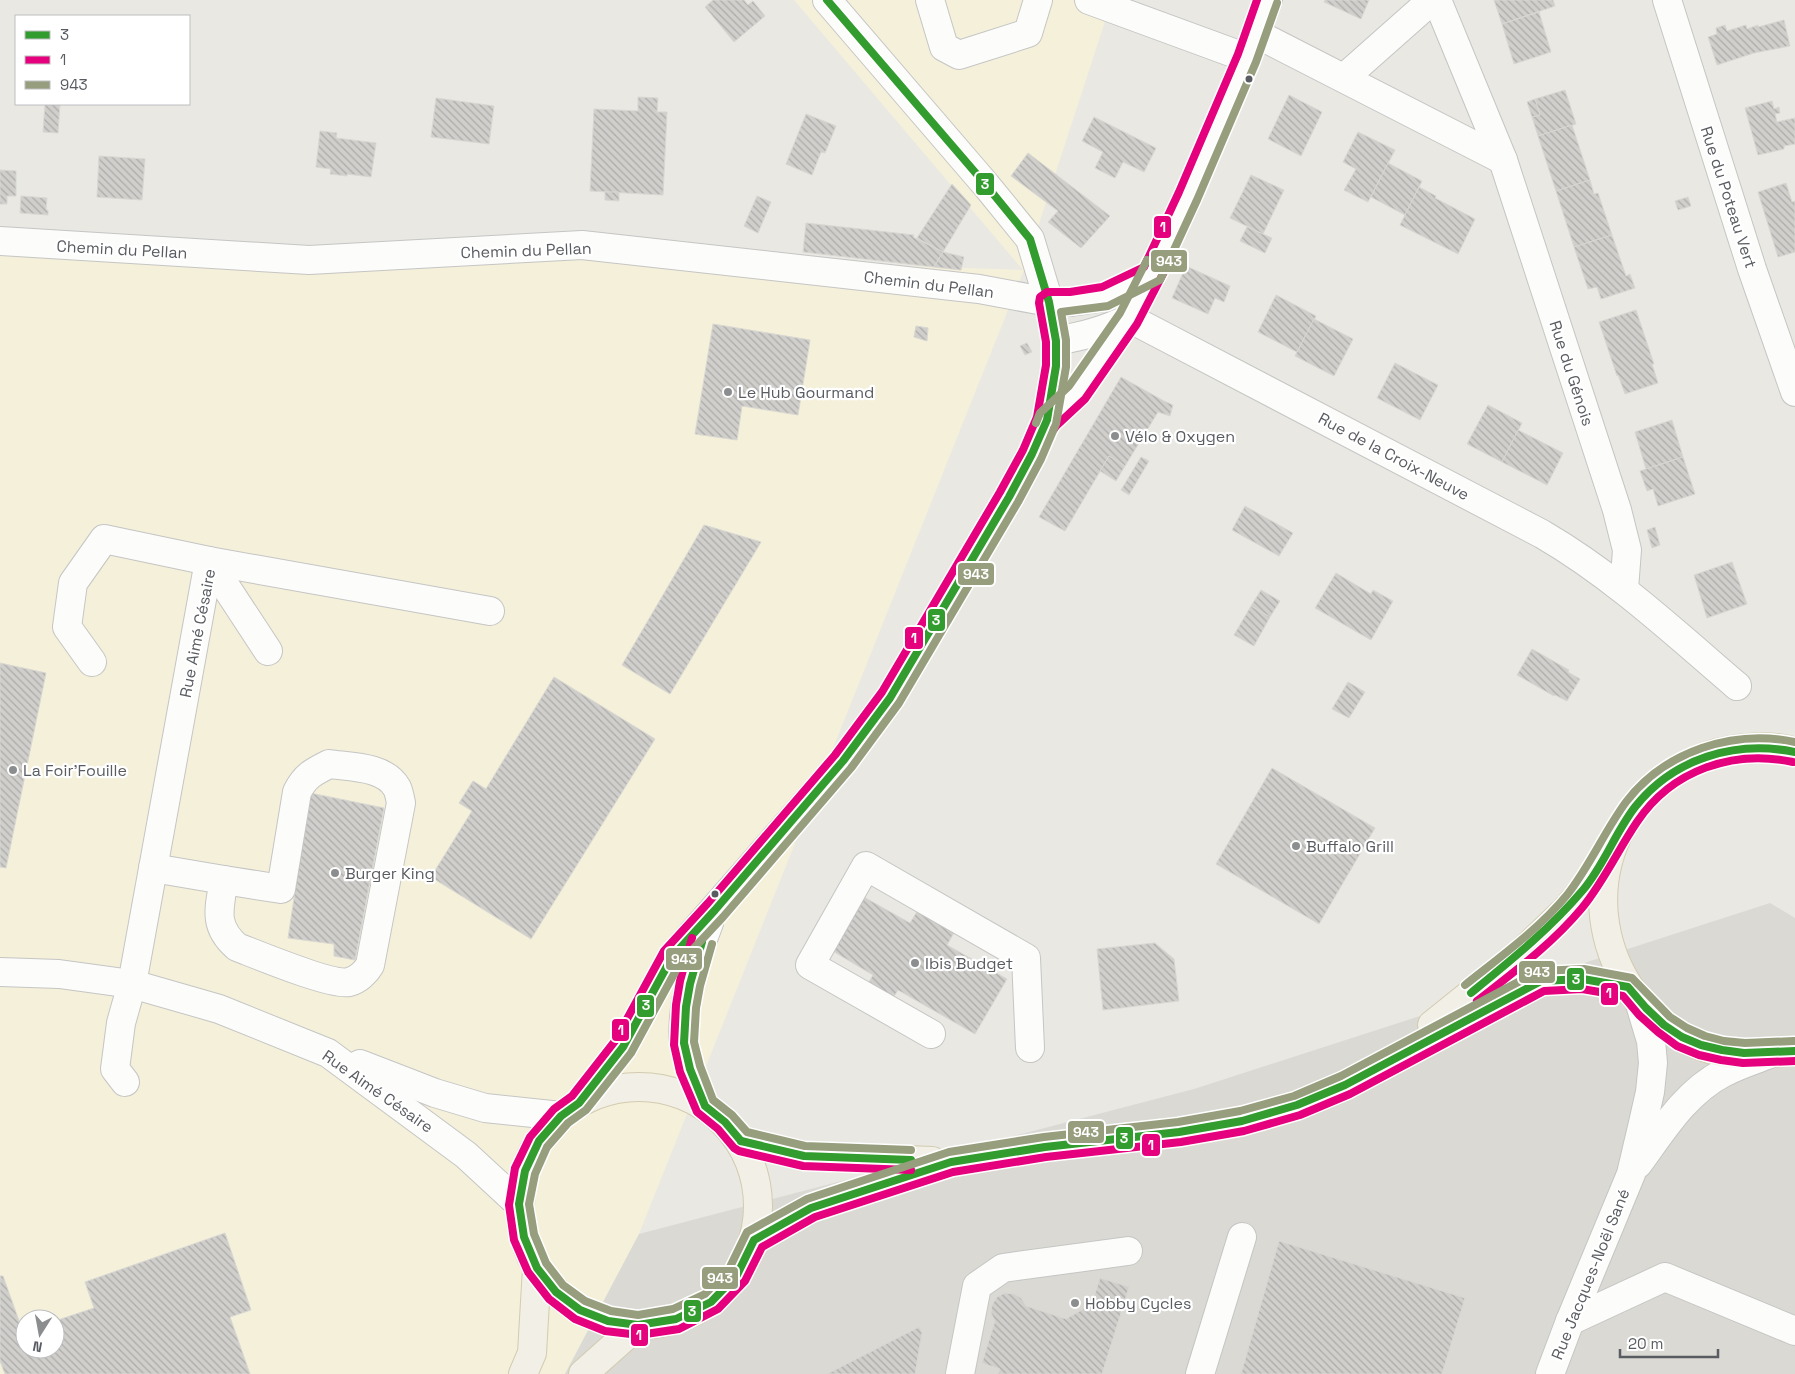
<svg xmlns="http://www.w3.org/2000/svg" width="1795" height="1374" viewBox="0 0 1795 1374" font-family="'Space Grotesk',sans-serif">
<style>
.commercial{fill:#f5f0da;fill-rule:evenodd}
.industrial{fill:#dad9d4}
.building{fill:url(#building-back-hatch);stroke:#d8d7d2}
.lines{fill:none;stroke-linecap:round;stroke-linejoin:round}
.minor-casing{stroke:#c5c5c4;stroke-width:30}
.major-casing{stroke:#d2cbb0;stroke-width:30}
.minor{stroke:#fcfcfb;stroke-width:28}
.major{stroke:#f2f0e6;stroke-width:28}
.bus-1-casing{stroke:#fff;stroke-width:11}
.bus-2-casing{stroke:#fff;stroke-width:11}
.bus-3-casing{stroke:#fff;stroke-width:11}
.bus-1{stroke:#339c2e;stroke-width:8}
.bus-2{stroke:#e5007d;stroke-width:8}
.bus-3{stroke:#979e7d;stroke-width:8}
.bus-dot{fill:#595c61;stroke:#fff;stroke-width:2}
.poi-dot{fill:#8b8d8e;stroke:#fff;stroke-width:2}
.labels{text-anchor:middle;stroke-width:4.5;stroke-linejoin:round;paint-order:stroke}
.street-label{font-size:16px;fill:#595c61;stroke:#fff}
.poi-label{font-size:16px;fill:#595c61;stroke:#fff;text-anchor:start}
.line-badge{stroke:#fff;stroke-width:2}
.badge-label{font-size:14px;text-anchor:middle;font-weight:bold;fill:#fff}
</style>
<defs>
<pattern id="building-back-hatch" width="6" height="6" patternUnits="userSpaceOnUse" patternTransform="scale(1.25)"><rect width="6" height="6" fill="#d0cfcc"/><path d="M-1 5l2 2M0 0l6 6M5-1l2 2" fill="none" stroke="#acaba9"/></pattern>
</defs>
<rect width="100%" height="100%" fill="#e9e8e3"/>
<path class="commercial" d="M794,0h318l-88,270 -385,964 -74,140h-565v-1138l1023,34zM25,1319h30v30h-30z"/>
<polygon class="industrial" points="1770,903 1795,918 1795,1374 565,1374 639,1234 1194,1089"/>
<g class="building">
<polygon points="713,0 744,0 748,5 753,1 765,16 734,42 705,7"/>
<polygon points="1325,0 1369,0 1361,19 1324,2"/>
<polygon points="1494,0 1553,0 1555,6 1502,24"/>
<polygon points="1539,12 1551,52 1514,64 1502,24"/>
<polygon points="1784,20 1790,46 1754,53 1717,65 1708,37 1717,34 1716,28 1725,25 1727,31 1746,25 1747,29 1758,25 1758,27"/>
<polygon points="1565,90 1576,124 1538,136 1532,117 1540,115 1535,99"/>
<polygon points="1289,95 1322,112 1301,156 1268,139"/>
<polygon points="638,97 658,98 657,112 667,112 663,195 590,191 594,109 638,111"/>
<polygon points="436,98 494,106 489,144 431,137"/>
<polygon points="1535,99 1540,115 1532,117 1527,102"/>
<polygon points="1772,101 1774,109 1779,107 1780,113 1775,114 1777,122 1795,118 1795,144 1784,146 1784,149 1758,155 1745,108"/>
<polygon points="45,104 60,104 58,133 43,132"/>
<polygon points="806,114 836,126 825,153 821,152 812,175 786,164"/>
<polygon points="1094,117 1156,148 1144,172 1123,162 1115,178 1095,168 1103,152 1082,141"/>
<polygon points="1572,125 1590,180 1556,191 1538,136"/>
<polygon points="320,131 337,133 336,138 376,143 371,177 347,174 347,176 330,174 331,169 316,167"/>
<polygon points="1358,132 1395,150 1368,202 1344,190 1356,169 1343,162"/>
<polygon points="1028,153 1110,216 1081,248 1048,222 1058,211 1011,176"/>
<polygon points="99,156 145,159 142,200 97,197"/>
<polygon points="1388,163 1422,181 1405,215 1371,197"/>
<polygon points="0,170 16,171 16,196 7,196 7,204 0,204"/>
<polygon points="1251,175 1284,190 1263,234 1230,218"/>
<polygon points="1590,180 1594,194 1598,193 1612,235 1574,247 1556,191"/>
<polygon points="1786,183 1792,202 1795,201 1795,252 1778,257 1758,192"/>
<polygon points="952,184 971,205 943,252 917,238"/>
<polygon points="1419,187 1436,196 1435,198 1475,219 1458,254 1400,225"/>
<polygon points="605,192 619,192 619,201 605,200"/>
<polygon points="21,196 47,198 46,210 48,210 48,215 20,213"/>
<polygon points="757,196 771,202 758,233 744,226"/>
<polygon points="1688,197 1691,206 1678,210 1675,201"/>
<polygon points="806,223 914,235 913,237 943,252 934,267 803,252"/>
<polygon points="1247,227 1272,238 1265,253 1240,241"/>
<polygon points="1612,235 1626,276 1630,274 1635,288 1601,299 1597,287 1588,289 1574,247"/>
<polygon points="943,252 964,257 961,270 934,267"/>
<polygon points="1186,266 1230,286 1224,302 1215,298 1208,314 1172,298"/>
<polygon points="1276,295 1316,316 1297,352 1258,332"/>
<polygon points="1636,310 1654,364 1652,364 1658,383 1625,394 1618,375 1617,376 1599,322"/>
<polygon points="1314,319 1353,339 1334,376 1295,356"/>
<polygon points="713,324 810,340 798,415 742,406 737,440 695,434"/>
<polygon points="916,326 928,328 927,341 914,337"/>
<polygon points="1027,343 1032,352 1025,355 1020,346"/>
<polygon points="1395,363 1438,385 1420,420 1377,398"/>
<polygon points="1121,377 1164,401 1173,405 1170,416 1158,412 1125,466 1109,456 1065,531 1039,517"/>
<polygon points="1488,405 1522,423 1502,462 1467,444"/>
<polygon points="1672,420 1683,457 1646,469 1635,432"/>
<polygon points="1518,430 1563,453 1547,485 1502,462"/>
<polygon points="1109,456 1125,466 1116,481 1100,471"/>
<polygon points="1141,457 1149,461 1129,495 1121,490"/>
<polygon points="1683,457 1695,494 1658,506 1653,489 1647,491 1640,471"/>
<polygon points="1245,506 1293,533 1279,556 1232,530"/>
<polygon points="704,525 761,542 670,694 622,665"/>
<polygon points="1655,527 1660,545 1652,548 1647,530"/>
<polygon points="1732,562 1747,604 1707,618 1694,575"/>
<polygon points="1336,573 1371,594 1373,590 1393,601 1371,640 1315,608"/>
<polygon points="1261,590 1280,601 1270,617 1251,606"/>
<polygon points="1251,606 1270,617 1254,646 1234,635"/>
<polygon points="1532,649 1569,670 1568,672 1580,679 1567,701 1555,695 1554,696 1517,675"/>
<polygon points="0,663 46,673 6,868 0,867"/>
<polygon points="554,677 655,739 531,939 431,877 472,811 459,803 473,781 486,789"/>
<polygon points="1348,682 1365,692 1349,718 1332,709"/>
<polygon points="1272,768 1375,828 1319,924 1216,864"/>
<polygon points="310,793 384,808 355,960 334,956 334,944 288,938"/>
<polygon points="862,896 910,923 918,910 955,931 947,945 1007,979 975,1034 898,990 891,1001 866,987 873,975 831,950"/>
<polygon points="1155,943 1174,959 1179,1001 1103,1010 1097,949"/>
<polygon points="225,1233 251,1310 230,1317 250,1374 5,1374 0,1361 0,1276 3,1276 23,1332 25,1332 25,1349 55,1349 55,1321 94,1308 85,1282"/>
<polygon points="1279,1241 1465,1298 1442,1374 1241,1374"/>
<polygon points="1100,1278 1129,1287 1102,1374 998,1374 1000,1369 982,1363 995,1321 991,1313 992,1305 997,1297 1005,1293 1014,1294 1021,1298 1026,1306 1066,1319 1092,1304"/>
<polygon points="919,1327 922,1333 915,1374 827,1374"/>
</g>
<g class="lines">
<defs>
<g id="minor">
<polyline points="930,0 944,47 959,55 1028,33 1038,0"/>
<polyline points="1089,0 1247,58"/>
<polyline points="1437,0 1503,160"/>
<polyline points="1667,0 1752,269 1795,392"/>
<polyline points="1257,34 1503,160 1617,510 1627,550 1624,589"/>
<polyline points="1344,78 1432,0"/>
<polyline points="0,241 309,260 582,245 979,289 1049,302 1071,302 1105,297 1152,274"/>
<path d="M1129,318l413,216c72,42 132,98 195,152"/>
<path d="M1056,341c26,-5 49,-10 73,-23"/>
<polyline points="1047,420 1077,393 1129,318 1152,274 1188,196 1247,58 1268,0"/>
<polyline points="92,662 67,627 73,583 104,539 209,561 268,651"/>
<path d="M329,764c21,3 56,2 68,24 2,4 3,10 4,15l-31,162c-4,7 -12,15 -21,17 -17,4 -91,-27 -112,-35 -24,-21 -18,-38 -13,-67l57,9 16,-97c8,-16 16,-20 32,-28z"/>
<polyline points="153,868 224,880"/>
<polyline points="0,972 59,974 132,984 219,1009 328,1053 466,1155 519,1204"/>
<polyline points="931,1034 810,965 866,866 1026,958 1030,1048"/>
<polyline points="360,1064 435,1093 485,1108 561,1116"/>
<polyline points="125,1082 115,1069 121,1023 132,984 209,561 490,611"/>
<polyline points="579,1103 623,1047 672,957 843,761 890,698 1009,497 1032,454 1047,420 1056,366 1056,341 1049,302 1030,239 986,185 827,0"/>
<path d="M705,1106c-8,-20 -18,-41 -21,-63 -4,-36 12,-86 25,-120"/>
<path d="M1638,1164c25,-34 47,-71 85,-91 15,-8 31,-13 47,-19"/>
<polyline points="1570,1321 1665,1277 1795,1331"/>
<polyline points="960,1374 977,1286 1003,1268 1128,1251"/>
<polyline points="1200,1374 1242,1237"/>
<polyline points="1550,1374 1570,1321 1631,1174 1643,1123 1650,1092 1653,1063 1651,1041 1639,1001"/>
</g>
<g id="major">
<path d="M1795,752c-25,-8 -53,-5 -78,1 -28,8 -51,22 -71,42 -77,79 -45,210 55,251 29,12 64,8 94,5"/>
<polyline points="1432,1025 1518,956 1565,911 1585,888 1604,858"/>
<circle cx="639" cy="1206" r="119"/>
<polyline points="741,1141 804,1156 932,1161"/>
<polyline points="754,1240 811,1208 951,1162 1045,1147 1179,1132 1242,1121 1297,1105 1345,1085 1541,981 1583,979 1628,987"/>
<polyline points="523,1374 532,1353 537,1268"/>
<polyline points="583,1374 638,1325"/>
</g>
</defs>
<use href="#minor" class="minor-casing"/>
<use href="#major" class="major-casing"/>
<use href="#minor" class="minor"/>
<use href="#major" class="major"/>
<defs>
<g id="bus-1">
<polyline points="827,0 986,185 1030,239 1049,302 1056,341 1056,366 1047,420 1032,454 1009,497 890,698 843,761 715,910 672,957 623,1047 579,1103 561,1116 539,1141 525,1171 519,1204 524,1237 537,1268 556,1292 580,1310 608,1321 638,1325 676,1319 711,1302 737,1275 754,1240 811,1208 951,1162 1045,1147 1179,1132 1242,1121 1297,1105 1345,1085 1541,981 1583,979 1628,987 1646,1008 1664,1025 1682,1037 1701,1045 1722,1050 1744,1053 1795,1051"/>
<polyline points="702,942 690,984 686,1007 684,1043 690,1069 705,1106 725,1122 741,1141"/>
<path d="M1471,993c39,-32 79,-64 112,-103 21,-25 32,-57 52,-83 39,-49 100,-67 160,-55"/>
<polyline points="741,1141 804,1156 911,1160"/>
</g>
<g id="bus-2">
<polyline points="1257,0 1238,54 1179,192 1144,267 1102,287 1070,292 1047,292 1040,297 1039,303 1046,342 1046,365 1037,417 1023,450 1000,492 882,692 835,755 708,903 664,951 615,1041 572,1096 554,1109 530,1137 515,1168 509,1205 514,1240 528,1272 549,1299 575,1319 605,1331 639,1335 679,1329 718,1309 745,1281 762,1247 815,1217 953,1172 1046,1157 1181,1142 1244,1131 1300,1115 1350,1094 1544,991 1582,989 1623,996 1639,1015 1658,1032 1677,1046 1699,1055 1721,1060 1743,1063 1795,1061"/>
<polyline points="1054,429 1056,426 1085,399 1137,324 1165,270"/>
<polyline points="692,938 680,981 676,1005 674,1045 680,1072 697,1112 718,1129 734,1148 739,1151 803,1166 911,1170"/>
<path d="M1477,1001c37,-29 75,-57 105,-93 22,-27 36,-58 55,-86 35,-52 96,-73 156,-60"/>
</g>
<g id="bus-3">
<polyline points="1277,3 1256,62 1197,200 1160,280 1108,306 1061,312 1066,340 1066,367 1056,424 1041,459 1018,502 899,703 851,768 723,917 680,963 631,1053 586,1110 568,1123 547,1147 535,1174 529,1204 534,1234 546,1263 563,1285 585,1301 611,1311 638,1315 673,1309 705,1294 729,1269 747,1232 807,1199 949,1152 1044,1137 1178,1122 1240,1111 1294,1096 1341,1076 1539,971 1584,969 1632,978 1670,1017 1687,1028 1705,1036 1724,1041 1745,1043 1794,1041"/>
<polyline points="1036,423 1040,413 1069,386 1120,313 1147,260"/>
<polyline points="712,944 700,986 696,1008 694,1042 700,1066 713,1100 732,1115 747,1132 805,1146 911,1150"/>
<path d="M1465,985c35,-28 73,-55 102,-90 23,-29 37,-63 59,-93 39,-51 107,-73 169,-60"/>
</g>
</defs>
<use href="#bus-1" class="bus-1-casing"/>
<use href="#bus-2" class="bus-2-casing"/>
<use href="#bus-3" class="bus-3-casing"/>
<use href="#bus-1" class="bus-1"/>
<use href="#bus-2" class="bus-2"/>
<use href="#bus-3" class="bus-3"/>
</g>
<g class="bus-dot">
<circle cx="1249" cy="79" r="4.5"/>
<circle cx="715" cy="894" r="4.5"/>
</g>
<g class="poi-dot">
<circle cx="728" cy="392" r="5"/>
<circle cx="1115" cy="436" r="5"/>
<circle cx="13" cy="770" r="5"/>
<circle cx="1296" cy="846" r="5"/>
<circle cx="335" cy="873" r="5"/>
<circle cx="915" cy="963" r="5"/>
<circle cx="1075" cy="1303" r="5"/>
</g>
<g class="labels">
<g class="street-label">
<text transform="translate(1729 197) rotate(72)" y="6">Rue du Poteau Vert</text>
<text transform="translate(122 249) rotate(3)" y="6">Chemin du Pellan</text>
<text transform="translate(526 250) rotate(-2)" y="6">Chemin du Pellan</text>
<text transform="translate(929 284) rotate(7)" y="6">Chemin du Pellan</text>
<text transform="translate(1572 373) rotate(72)" y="6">Rue du Génois</text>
<text transform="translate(1394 456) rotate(28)" y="6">Rue de la Croix-Neuve</text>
<text transform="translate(197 633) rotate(-79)" y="6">Rue Aimé Césaire</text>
<text transform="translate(378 1091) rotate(35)" y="6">Rue Aimé Césaire</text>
<text transform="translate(1590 1274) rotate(-68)" y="6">Rue Jacques-Noël Sané</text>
</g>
<g class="poi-label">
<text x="738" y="398">Le Hub Gourmand</text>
<text x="1125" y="442">Vélo &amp; Oxygen</text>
<text x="23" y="776">La Foir'Fouille</text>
<text x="1306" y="852">Buffalo Grill</text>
<text x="345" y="879">Burger King</text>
<text x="925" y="969">Ibis Budget</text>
<text x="1085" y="1309">Hobby Cycles</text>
</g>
</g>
<g class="line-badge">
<rect x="975" y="172" width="20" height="24" rx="5" fill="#339c2e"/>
<rect x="1153" y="215" width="19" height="24" rx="5" fill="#e5007d"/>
<rect x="1150" y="249" width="38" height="24" rx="5" fill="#979e7d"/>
<rect x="957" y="562" width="38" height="24" rx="5" fill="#979e7d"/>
<rect x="927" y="608" width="19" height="24" rx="5" fill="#339c2e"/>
<rect x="904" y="626" width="20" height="24" rx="5" fill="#e5007d"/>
<rect x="665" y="947" width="38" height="24" rx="5" fill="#979e7d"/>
<rect x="1518" y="960" width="38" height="24" rx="5" fill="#979e7d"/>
<rect x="1566" y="967" width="19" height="24" rx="5" fill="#339c2e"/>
<rect x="1600" y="982" width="19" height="24" rx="5" fill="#e5007d"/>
<rect x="636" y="994" width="19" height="24" rx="5" fill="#339c2e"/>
<rect x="611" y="1018" width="19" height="24" rx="5" fill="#e5007d"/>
<rect x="1067" y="1120" width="38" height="24" rx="5" fill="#979e7d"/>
<rect x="1115" y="1126" width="19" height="24" rx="5" fill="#339c2e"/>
<rect x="1141" y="1133" width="20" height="24" rx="5" fill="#e5007d"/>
<rect x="701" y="1266" width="38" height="24" rx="5" fill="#979e7d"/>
<rect x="683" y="1299" width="19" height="24" rx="5" fill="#339c2e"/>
<rect x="630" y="1323" width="19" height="24" rx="5" fill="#e5007d"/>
</g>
<g class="badge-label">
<text x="985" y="189">3</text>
<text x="1163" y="232">1</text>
<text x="1169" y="266">943</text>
<text x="976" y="579">943</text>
<text x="936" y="625">3</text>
<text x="914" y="643">1</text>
<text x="684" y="964">943</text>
<text x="1537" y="977">943</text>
<text x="1576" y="984">3</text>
<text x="1609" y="998">1</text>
<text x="646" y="1010">3</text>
<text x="621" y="1035">1</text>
<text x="1086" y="1137">943</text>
<text x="1124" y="1143">3</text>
<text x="1151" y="1150">1</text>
<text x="720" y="1283">943</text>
<text x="692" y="1316">3</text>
<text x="639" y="1340">1</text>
</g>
<rect x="15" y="15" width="175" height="90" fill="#ffffff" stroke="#bdbec0"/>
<rect x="25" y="31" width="25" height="8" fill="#339c2e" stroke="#bdbec0"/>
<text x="60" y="40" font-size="15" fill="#595c61">3</text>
<rect x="25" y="56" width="25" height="8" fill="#e5007d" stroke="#bdbec0"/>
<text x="60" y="65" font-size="15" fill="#595c61">1</text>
<rect x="25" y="81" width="25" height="8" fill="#979e7d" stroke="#bdbec0"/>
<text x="60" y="90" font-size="15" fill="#595c61">943</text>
<g transform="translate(40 1334) rotate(191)"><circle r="24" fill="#ffffff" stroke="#bdbec0"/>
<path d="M0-4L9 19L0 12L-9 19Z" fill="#8b8d8e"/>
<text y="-8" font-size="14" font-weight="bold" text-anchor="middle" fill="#595c61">N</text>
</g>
<path d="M1620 1349v8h98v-8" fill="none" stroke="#595c61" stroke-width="2.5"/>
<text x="1628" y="1349" font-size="15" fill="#595c61" stroke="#ffffff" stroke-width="4" paint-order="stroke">20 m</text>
</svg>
